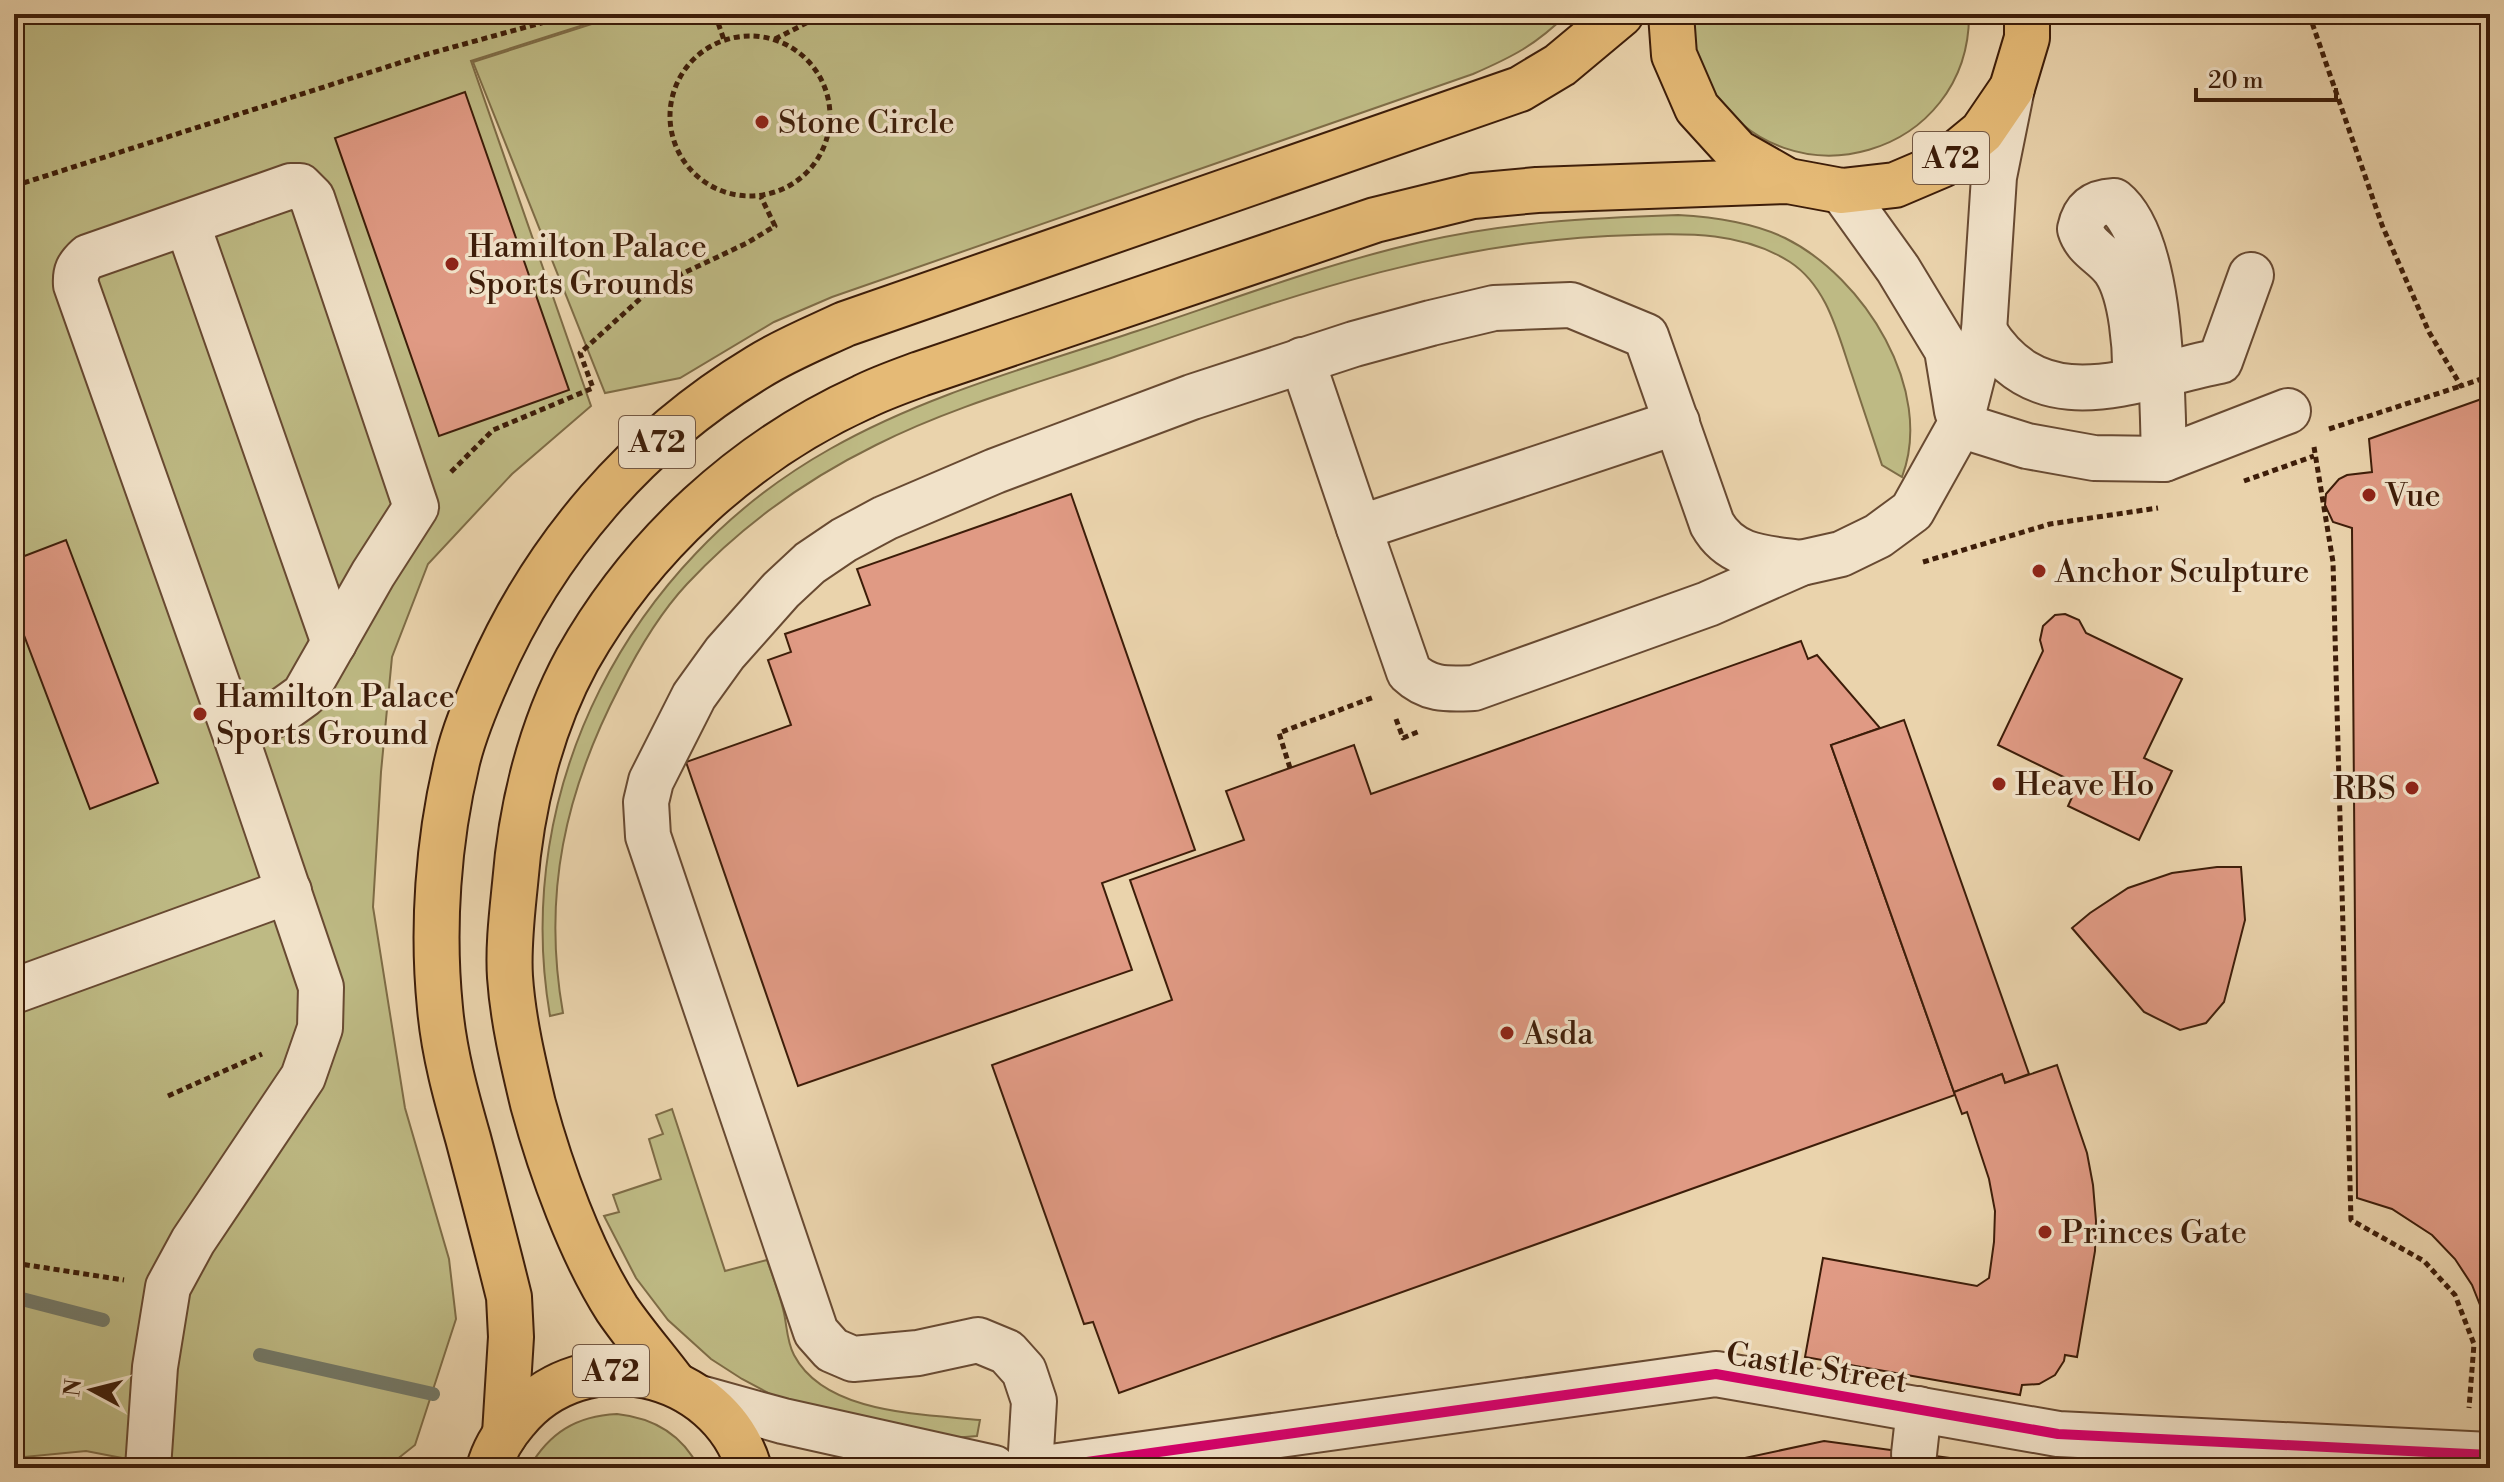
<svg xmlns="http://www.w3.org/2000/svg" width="2504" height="1482" viewBox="0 0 2504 1482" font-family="'Libre Bodoni',serif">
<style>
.green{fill:#beba84;stroke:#7e6c46;stroke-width:2}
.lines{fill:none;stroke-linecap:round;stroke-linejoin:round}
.stream{stroke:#747a69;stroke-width:14}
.building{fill:#e09a84;stroke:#3d1d09;stroke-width:2}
.minor-casing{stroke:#684a32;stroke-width:48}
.major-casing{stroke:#3d1d09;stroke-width:48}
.path{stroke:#3d1d09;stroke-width:5;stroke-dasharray:6 4;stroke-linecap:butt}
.minor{stroke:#f1e2c9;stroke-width:44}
.major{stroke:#e5ba76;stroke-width:44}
.cycleway-casing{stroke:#f1e2c9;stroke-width:15}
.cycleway{stroke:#d6006c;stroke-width:10}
.poi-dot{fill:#8f2418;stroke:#f1e2c9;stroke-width:3}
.labels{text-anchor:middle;stroke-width:7;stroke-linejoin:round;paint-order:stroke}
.shield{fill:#f1e2c9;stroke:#735843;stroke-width:2}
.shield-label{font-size:30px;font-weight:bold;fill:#3d1d09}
.poi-label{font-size:32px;fill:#3d1d09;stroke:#f1e2c9;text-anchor:start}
.street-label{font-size:32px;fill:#3d1d09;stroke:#f1e2c9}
</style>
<rect width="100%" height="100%" fill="#ead3ac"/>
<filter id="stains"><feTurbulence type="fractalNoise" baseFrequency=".0025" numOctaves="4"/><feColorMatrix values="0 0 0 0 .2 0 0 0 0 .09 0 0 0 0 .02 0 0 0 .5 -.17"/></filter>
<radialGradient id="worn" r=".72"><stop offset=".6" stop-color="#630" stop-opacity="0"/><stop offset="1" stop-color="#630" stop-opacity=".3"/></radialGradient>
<g class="green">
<polygon points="14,14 618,14 471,61 591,406 512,474 428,564 392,657 381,772 373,907 405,1108 449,1259 456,1319 415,1445 386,1468 174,1468 86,1451 14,1458"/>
<path d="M623,14h944c-31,31 -55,43 -94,60l-641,223 -58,25 -94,56 -75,15 -132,-331z"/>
<path d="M1691,14h278c1,142 -182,195 -257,75 -13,-22 -23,-49 -21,-75z"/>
<path d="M1678,215c36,2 74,7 107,23 79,39 150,152 117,239l-20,-12c-10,-30 -20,-60 -30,-90 -14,-40 -24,-88 -62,-113 -47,-30 -102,-29 -155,-27 -187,4 -347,62 -521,122 -79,27 -163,50 -238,88 -71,35 -135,81 -189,139 -27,29 -49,66 -67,102 -55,106 -78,208 -57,327l-13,3c-39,-228 79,-454 280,-567 95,-54 203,-83 307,-118 94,-31 187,-67 284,-89 85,-20 170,-24 257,-27z"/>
<path d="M672,1109l53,162 42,-11c6,17 13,35 17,53 3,14 3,29 10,42 31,59 127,59 186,65l-3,16 -24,2 -166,-35 -45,-24 -31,-20 -43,-39 -32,-42 -32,-62 15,-4 -6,-17 48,-16 -12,-40 14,-5 -7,-19z"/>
<path d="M617,1414c37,4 65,20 82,54h-170c20,-35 47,-52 88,-54z"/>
</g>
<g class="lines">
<g class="stream">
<polyline points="14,1297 103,1320"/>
<polyline points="260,1355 433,1394"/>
</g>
</g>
<g class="building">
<polygon points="465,92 569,390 439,436 335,138"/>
<polygon points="2490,396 2490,1330 2472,1285 2455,1259 2432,1235 2392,1209 2357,1198 2352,528 2333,522 2325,505 2326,494 2339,479 2347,475 2372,472 2369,439"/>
<polygon points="1071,494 1195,850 1102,883 1132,970 798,1086 686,762 791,725 768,660 791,652 785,634 870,605 857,569"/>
<polygon points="66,540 158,783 90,809 14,609 14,560"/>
<polygon points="2065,614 2079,620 2086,633 2182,679 2144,758 2172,771 2139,840 2068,806 2078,784 1998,745 2043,651 2040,640 2043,626 2055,615"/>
<polygon points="1801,641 1808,659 1817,655 1880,728 1831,745 1955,1095 1119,1393 1093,1322 1084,1324 992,1065 1172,1000 1130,880 1244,840 1226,791 1354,745 1371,794"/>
<polygon points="1904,720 2029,1074 2005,1083 2002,1074 1954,1092 1831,745"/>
<polygon points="2217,867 2241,867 2245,920 2224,1002 2206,1023 2180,1030 2144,1012 2072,928 2090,913 2128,888 2172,873"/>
<polygon points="2057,1065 2087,1153 2093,1185 2096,1221 2095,1251 2077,1357 2065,1355 2064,1361 2055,1375 2039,1384 2022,1385 2020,1395 1805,1357 1823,1258 1977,1286 1989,1278 1994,1242 1995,1211 1989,1179 1967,1112 1962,1114 1954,1092 2002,1074 2005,1083"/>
<polygon points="1824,1441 2024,1468 1698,1468"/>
<polygon points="2142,1460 2244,1468 2141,1468"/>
</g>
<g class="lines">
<defs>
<g id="minor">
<polyline points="1842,191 1898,269 1947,350 1957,411"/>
<polyline points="187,223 334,643"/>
<path d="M1984,331c58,93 149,47 236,30l31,-86"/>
<polyline points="1302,360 1359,528 1677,422"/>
<path d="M2135,379c1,-29 -3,-84 -20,-109 -11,-16 -29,-21 -35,-41 4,-19 14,-27 34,-28 50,40 48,196 50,258"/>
<polyline points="1960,425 2027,446 2094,458 2164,459 2288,411"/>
<path d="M1359,528l50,144c20,19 39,17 65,16l234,-84 93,-41 40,-9 37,-18 34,-25 48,-86 24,-94 10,-154 18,-89"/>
<polyline points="14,991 289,891"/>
<polyline points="703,1399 783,1421 994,1468"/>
<polyline points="1914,1454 1919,1409"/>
<path d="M148,1468l7,-101 13,-80 25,-46 110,-164 17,-49 1,-41 -86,-253 -159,-449c-1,-13 2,-19 12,-28l203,-71h9l12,12 104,309 -43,67 -69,121 -25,18 -44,21"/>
<path d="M1030,1468l4,-67 -10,-30 -17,-19 -29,-12 -60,13 -65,6 -21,-9 -16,-18 -168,-496 -2,-34 5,-21 43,-85 31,-43 56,-63 29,-27 34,-23 41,-22 110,-47 197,-74 162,-53 77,-21 63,-15 77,-3 75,31 66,188c19,34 53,34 89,39"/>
<polyline points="1044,1468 1716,1374 2058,1434 2490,1455"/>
</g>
<g id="major">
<polyline points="1671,14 1674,55 1697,108 1737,152 1788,181"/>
<path d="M673,1382c-18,-24 -39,-48 -56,-73 -37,-58 -66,-139 -84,-205 -10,-42 -20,-84 -23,-127 -2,-30 2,-63 5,-93 6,-76 25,-156 62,-224 64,-114 167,-209 286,-263 18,-9 38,-16 57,-23l455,-154 98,-24 64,-6 251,-9 54,10 53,-6 47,-20 40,-33 30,-44 15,-50v-24"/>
<path d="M505,1434l6,-97 -2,-40c-13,-53 -27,-106 -41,-159 -12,-42 -24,-85 -28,-130 -8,-80 -2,-167 17,-246 7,-30 19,-58 31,-85 56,-129 149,-237 270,-310 27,-17 57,-29 87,-43l675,-235 40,-24 61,-51"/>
<path d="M489,1468c5,-18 15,-34 27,-48 67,-82 203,-52 233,48"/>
</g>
</defs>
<use href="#minor" class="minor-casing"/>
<use href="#major" class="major-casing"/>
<g class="path">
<polyline points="715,14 724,40"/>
<polyline points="2309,14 2382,225 2429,332 2461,386 2490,376"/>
<circle cx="750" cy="116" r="80"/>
<polyline points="775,39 824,14"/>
<polyline points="14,186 424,55 574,14"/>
<polyline points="2329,429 2461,386"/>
<polyline points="2314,447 2333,562 2351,1220 2424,1261 2455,1295 2474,1344 2469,1408"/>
<polyline points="451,472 493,430 593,388 580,353 652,288 747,243 775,226 761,197"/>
<polyline points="2244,481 2314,456"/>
<polyline points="1923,562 2050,524 2158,508"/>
<polyline points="1396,719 1403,738 1420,731"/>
<polyline points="1290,768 1279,733 1374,697"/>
<polyline points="168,1096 262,1054"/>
<polyline points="14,1263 124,1280"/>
</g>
<use href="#minor" class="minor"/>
<use href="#major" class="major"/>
<defs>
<polyline id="cycleway" points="1044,1468 1716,1374 2058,1434 2490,1455"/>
</defs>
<use href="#cycleway" class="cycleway-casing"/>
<use href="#cycleway" class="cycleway"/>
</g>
<g class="poi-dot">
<circle cx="762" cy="122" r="8"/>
<circle cx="452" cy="264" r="8"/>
<circle cx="2369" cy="495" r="8"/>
<circle cx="2039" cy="571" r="8"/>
<circle cx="200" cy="714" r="8"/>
<circle cx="1999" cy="784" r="8"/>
<circle cx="2412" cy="788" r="8"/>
<circle cx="1507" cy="1033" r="8"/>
<circle cx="2045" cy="1232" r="8"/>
</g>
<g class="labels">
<g class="shield">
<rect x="1913" y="132" width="76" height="52" rx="6"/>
<rect x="619" y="416" width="76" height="52" rx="6"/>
<rect x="573" y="1345" width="76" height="52" rx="6"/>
</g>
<g class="shield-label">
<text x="1951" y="168">A72</text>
<text x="657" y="452">A72</text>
<text x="611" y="1381">A72</text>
</g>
<g class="poi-label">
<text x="778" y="133">Stone Circle</text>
<text x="468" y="257">Hamilton Palace<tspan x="468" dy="37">Sports Grounds</tspan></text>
<text x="2385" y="506">Vue</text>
<text x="2055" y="582">Anchor Sculpture</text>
<text x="216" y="707">Hamilton Palace<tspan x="216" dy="37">Sports Ground</tspan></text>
<text x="2015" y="795">Heave Ho</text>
<text x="2396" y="799" text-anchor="end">RBS</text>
<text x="1523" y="1044">Asda</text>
<text x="2061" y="1243">Princes Gate</text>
</g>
<g class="street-label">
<text transform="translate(1817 1367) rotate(9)" y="11">Castle Street</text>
</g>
</g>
<rect width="2504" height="1482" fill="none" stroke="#ead3ac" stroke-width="48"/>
<rect x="16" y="16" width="2472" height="1450" fill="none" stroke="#3d1d09" stroke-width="4"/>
<rect x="24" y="24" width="2456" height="1434" fill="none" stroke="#3d1d09" stroke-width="2"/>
<g transform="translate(92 1390) rotate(277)" stroke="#f1e2c9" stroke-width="6" paint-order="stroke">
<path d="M0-6L14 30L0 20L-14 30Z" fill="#3d1d09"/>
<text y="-12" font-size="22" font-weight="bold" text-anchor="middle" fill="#3d1d09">N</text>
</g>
<path d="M2196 88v12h140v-12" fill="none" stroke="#3d1d09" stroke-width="4"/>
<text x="2208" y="88" font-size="24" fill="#3d1d09" stroke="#f1e2c9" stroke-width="6" paint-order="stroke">20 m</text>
<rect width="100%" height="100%" filter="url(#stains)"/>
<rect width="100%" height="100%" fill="url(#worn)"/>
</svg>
